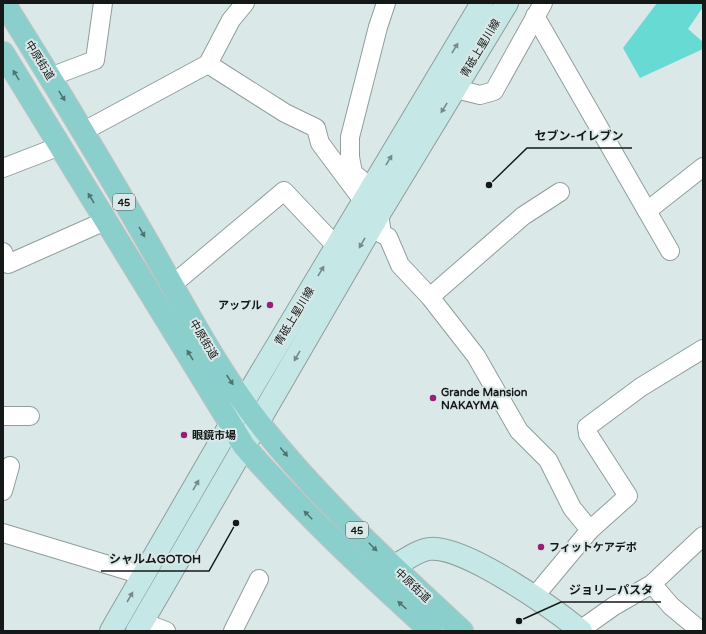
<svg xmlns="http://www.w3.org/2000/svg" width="706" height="634" viewBox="0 0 706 634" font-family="'Varela Round','Noto Sans JP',sans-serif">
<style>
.green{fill:#68dad4}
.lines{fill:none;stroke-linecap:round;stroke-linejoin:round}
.street-casing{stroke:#919e9d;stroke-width:20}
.secondary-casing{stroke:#919e9d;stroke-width:24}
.primary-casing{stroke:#c2c3c3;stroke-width:24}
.street{stroke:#fff;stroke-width:18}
.secondary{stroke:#c5e7e6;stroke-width:22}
.primary{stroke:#8bcfcc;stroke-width:22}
.oneway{fill:#758a89}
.oneway2{fill:#507472}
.poi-dot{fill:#981f79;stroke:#dae8e7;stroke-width:1.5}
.labels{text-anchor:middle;stroke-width:4;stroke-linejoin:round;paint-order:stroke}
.shield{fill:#dae8e7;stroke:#4f5756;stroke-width:1}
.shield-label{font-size:10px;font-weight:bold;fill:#141918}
.street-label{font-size:11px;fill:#141918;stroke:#dae8e7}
.poi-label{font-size:11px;font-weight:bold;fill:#141918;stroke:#dae8e7;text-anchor:start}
.leader{fill:none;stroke:#141918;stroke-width:1.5}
.callout-dot{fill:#141918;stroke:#dae8e7;stroke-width:1.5}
.callout-label{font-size:12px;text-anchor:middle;font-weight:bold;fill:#141918;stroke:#dae8e7;stroke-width:4;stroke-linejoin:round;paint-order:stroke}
</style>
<rect width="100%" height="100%" fill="#dae8e7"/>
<polygon class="green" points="657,3 703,3 703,7 688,29 703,42 703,49 640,78 623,48"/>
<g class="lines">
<defs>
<g id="street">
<polyline points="535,16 647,211"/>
<polyline points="208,64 285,113 316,128 320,143 364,202"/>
<polyline points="50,77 95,60 103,3"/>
<polyline points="456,89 480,95 494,91 543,3"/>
<polyline points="84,131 208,64 231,20 245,3"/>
<polyline points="3,168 60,146"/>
<polyline points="364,182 353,173 350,157 350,137 378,27 386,3"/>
<polyline points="379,214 382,234 388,237 400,265 430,297 476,356 519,431 548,460 572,508 590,530"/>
<polyline points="670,251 647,211 703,167"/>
<polyline points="3,252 8,264 105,221"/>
<polyline points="172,285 284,191 336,246"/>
<polyline points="430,297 523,216 560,192"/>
<polyline points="3,416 30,416"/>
<polyline points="3,491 10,466"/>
<polyline points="3,533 132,572 142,577"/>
<polyline points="652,584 671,606 701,631"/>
<polyline points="534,597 590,530 628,496 588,434 587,427 641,387 703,349"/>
<polyline points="142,622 166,631"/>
<polyline points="580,630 614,606 652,584 703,536"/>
<polyline points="233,631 259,579"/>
</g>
<g id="secondary">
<path d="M393,567c11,-6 23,-16 36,-18 34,-5 125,60 152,82"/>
<polyline points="111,631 244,401 482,3"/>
<polyline points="137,631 379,214 507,3"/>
</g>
<g id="primary">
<path d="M4,3c50,80 99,161 146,243 34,59 66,122 109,177 60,76 132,142 203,208"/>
<path d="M3,53l241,393c59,67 121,125 187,185"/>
</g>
</defs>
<use href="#street" class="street-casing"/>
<use href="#secondary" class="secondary-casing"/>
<use href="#primary" class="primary-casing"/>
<use href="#street" class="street"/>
<use href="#secondary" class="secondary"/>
<use href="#primary" class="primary"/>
</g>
<defs><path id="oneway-solid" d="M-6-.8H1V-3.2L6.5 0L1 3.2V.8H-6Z"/></defs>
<g class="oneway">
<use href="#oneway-solid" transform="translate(455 48) rotate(-59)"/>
<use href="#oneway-solid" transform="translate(444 108) rotate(122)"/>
<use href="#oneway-solid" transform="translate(389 160) rotate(-59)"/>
<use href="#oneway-solid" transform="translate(362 243) rotate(120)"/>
<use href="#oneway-solid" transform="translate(321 271) rotate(-59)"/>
<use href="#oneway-solid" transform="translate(297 356) rotate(120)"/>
<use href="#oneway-solid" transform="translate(196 485) rotate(-60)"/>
<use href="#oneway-solid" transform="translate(130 597) rotate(-60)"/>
</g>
<g class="oneway2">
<use href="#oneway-solid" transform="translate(16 75) rotate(-121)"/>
<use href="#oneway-solid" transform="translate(62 96) rotate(58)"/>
<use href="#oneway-solid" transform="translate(91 198) rotate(-121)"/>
<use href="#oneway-solid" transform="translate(142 232) rotate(60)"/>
<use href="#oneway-solid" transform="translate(190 355) rotate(-121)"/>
<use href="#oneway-solid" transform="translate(230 380) rotate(56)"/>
<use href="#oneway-solid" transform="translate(284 452) rotate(50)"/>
<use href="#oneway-solid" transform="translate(308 515) rotate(-135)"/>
<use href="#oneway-solid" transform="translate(373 547) rotate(45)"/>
<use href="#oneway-solid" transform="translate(402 605) rotate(-138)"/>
</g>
<g class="poi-dot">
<circle cx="270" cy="305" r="4"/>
<circle cx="433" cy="398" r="4"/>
<circle cx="184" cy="435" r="4"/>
<circle cx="541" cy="547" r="4"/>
</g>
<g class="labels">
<g class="shield">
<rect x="113" y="194" width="22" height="16" rx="3"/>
<rect x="346" y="522" width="22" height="16" rx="3"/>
</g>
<g class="shield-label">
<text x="124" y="206">45</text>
<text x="357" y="534">45</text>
</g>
<g class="street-label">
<text transform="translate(480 48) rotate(-59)" y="4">青砥上星川線</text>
<text transform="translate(40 60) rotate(58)" y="4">中原街道</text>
<text transform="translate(294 316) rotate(-59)" y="4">青砥上星川線</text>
<text transform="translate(204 339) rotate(59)" y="4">中原街道</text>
<text transform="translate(413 585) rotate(43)" y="4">中原街道</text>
</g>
<g class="poi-label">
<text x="262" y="309" text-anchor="end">アップル</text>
<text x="441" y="396">Grande Mansion<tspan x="441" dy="13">NAKAYMA</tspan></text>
<text x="192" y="439">眼鏡市場</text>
<text x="549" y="551">フィットケアデポ</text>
</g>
</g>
<path class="leader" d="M489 185L527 148H632M236 523L209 571H101M519 621L561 602H661"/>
<g class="callout-dot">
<circle cx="489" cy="185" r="4"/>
<circle cx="236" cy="523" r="4"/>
<circle cx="519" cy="621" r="4"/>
</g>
<g class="callout-label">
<text x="579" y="140">セブン-イレブン</text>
<text x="155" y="563">シャルムGOTOH</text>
<text x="611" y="594">ジョリーパスタ</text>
</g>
<rect width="706" height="634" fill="none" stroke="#141918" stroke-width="8"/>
</svg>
